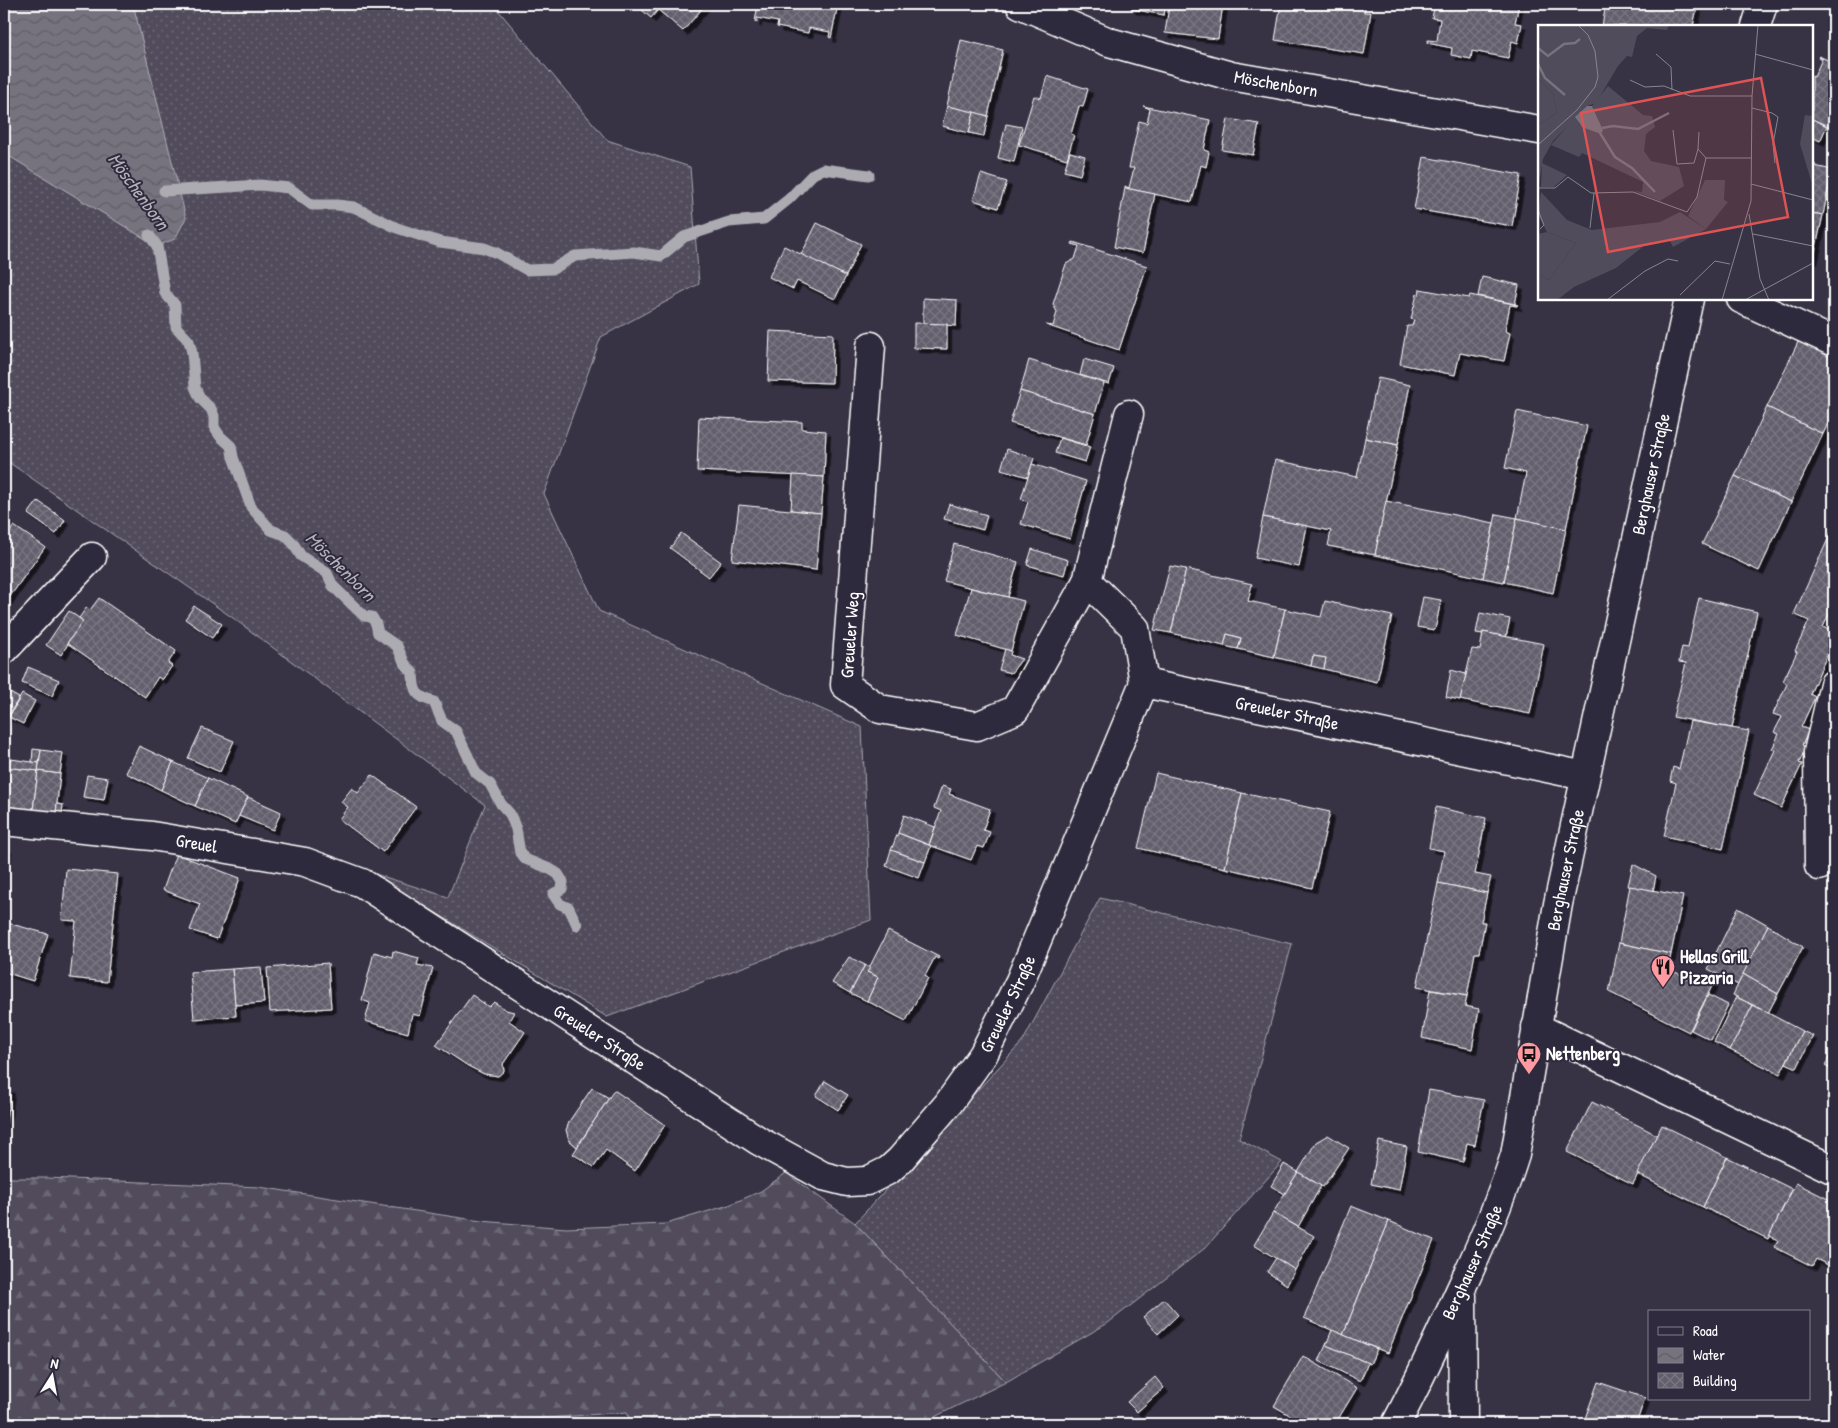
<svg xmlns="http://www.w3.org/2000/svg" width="1838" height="1428" viewBox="0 0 1838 1428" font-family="'Patrick Hand',sans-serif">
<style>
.grass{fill:url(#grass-dots);stroke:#a8a6ae}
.forest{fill:url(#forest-firs);stroke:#a8a6ae}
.water{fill:url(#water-waves);stroke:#adabb2}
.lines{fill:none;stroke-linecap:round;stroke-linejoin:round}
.stream{stroke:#adabb2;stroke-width:11}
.building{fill:url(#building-cross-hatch);stroke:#fff;filter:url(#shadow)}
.minor-casing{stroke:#fff;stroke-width:31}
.minor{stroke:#2f2a3d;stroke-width:28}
.labels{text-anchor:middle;stroke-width:4;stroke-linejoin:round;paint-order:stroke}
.street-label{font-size:18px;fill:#fff;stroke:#2f2a3d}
.poi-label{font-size:18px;font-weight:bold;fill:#fff;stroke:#2f2a3d;text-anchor:start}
.water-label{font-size:19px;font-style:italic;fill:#b4b2b9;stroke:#2f2a3d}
.inset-river{fill:none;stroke:#76737f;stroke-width:2.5}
.inset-road{fill:none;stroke:#87858f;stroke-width:1}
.view{fill:#de5353;fill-opacity:0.15;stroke:#de5353;stroke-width:2.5}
.inset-edge{fill:none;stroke:#fff;stroke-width:2.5}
</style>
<defs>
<pattern id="grass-dots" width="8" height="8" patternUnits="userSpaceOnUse" patternTransform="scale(1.25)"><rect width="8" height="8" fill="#514c5c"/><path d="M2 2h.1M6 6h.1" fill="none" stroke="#6b6774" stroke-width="1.8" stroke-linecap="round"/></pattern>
<pattern id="forest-firs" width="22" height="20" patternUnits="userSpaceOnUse" patternTransform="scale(1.25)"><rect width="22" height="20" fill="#514c5c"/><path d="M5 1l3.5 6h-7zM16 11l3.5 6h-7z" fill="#6b6774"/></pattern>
<pattern id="water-waves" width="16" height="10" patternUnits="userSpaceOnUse" patternTransform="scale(1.25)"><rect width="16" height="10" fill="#76737f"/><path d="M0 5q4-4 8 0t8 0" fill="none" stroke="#5f5e63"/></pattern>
<pattern id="building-cross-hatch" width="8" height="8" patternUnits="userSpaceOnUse" patternTransform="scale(1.25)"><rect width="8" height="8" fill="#635f6d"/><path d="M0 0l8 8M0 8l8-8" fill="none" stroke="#7a7783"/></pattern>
<filter id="shadow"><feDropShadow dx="4.5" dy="4.5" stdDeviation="0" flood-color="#0009"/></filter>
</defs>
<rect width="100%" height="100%" fill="#373345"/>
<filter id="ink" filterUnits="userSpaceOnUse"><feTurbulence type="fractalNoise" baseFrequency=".02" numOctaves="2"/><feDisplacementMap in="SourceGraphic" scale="10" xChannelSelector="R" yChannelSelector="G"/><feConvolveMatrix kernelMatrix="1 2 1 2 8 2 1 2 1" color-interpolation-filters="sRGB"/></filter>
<g filter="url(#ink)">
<g class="grass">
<polygon points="133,4 493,4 607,140 690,167 699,284 601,337 544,494 599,611 862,727 871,920 607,1017 369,872 448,897 485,805 233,618 4,459 4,153 157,246 185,218"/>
<polygon points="1100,898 1292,944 1239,1139 1282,1162 1205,1248 1108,1323 1006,1382 855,1223 1023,1041"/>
</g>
<polygon class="forest" points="786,1173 855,1223 1006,1382 920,1424 631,1424 627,1412 467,1424 4,1424 4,1178 47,1178 259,1187 481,1221 566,1228 666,1224 729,1205 761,1191"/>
<polygon class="water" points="4,4 133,4 186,218 175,239 157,246 4,153"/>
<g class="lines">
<g class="stream">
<polyline points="164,191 260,185 289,188 312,205 337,205 354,207 397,228 440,242 484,248 497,253 527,270 553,269 575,256 634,252 661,256 684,237 729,222 764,219 789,199 813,174 823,169 869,175"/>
<path d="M149,235l8,11 8,47 10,12 1,22 13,14 3,12 3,34 5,11 11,11 3,7v11l6,9 11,10 2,11 18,50 20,23 14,5 8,8 8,13 26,17 6,13 31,30 8,1 4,7 2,9 19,13 8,18 8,9c1,20 2,22 21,29l8,19 14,10 20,42 14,11 11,20 9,10 6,15 4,24 5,6 25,10 8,5 5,8 -1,7 -9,5 7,10 9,4 8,17"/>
</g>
</g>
<g class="building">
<polygon points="635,4 663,4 651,18"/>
<polygon points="663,4 706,4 683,31 658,10"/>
<polygon points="758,4 838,4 831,38 829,37 830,32 809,28 808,33 777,27 778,22 757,18 757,22 755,22"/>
<polygon points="1132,4 1166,4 1164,15 1131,9"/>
<polygon points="1200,4 1223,4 1218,39 1165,33 1169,6 1200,10"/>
<polygon points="1281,4 1314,4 1348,9 1349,4 1366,4 1364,12 1371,12 1364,54 1275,40"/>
<polygon points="1443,4 1519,4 1515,23 1522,24 1518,43 1512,41 1508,58 1472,51 1471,59 1451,55 1452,48 1427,43 1428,40 1437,41 1440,19 1432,18 1434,8 1442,10"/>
<polygon points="1606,4 1675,4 1697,8 1693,26 1602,26"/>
<polygon points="1829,4 1834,4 1834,10 1828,7"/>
<polygon points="961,40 1003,50 988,116 947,106"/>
<polygon points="1819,56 1834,63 1834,129 1812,119 1812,76 1814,77 1822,59 1818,57"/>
<polygon points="1047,76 1088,89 1083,107 1079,106 1071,134 1074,135 1067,159 1019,145 1034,96 1041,98"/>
<polygon points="947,106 974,112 969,133 942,126"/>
<polygon points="1143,106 1210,120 1204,150 1209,152 1206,167 1201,165 1192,202 1125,188 1125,186 1129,188 1134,168 1129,168 1139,121 1147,123 1150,109"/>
<polygon points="974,112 988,116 984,136 969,133"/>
<polygon points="1228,119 1259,124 1253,155 1222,150"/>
<polygon points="1812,119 1827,126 1820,141 1812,137"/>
<polygon points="1006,124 1022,127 1014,162 998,158"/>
<polygon points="1070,152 1085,156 1080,175 1064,171"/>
<polygon points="1424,157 1521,175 1512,226 1414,209"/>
<polygon points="1812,164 1815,164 1815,166 1832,170 1823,215 1812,213"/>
<polygon points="1834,169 1834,203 1826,200 1832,170"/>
<polygon points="981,174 1007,182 998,208 973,200"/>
<polygon points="1125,188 1155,194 1143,253 1114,247"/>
<polygon points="1812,213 1823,215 1813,260 1812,260"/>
<polygon points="817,223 861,244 846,276 801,255"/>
<polygon points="1073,242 1147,266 1119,350 1046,325 1053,326 1057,312 1053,304 1066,264 1075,259 1079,246 1072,244"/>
<polygon points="784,246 846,276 835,299 797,281 793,289 769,277"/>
<polygon points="1482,277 1519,285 1515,304 1478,296"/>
<polygon points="1420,289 1469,298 1470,295 1518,305 1517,306 1510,305 1505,331 1510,333 1504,361 1460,353 1455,375 1400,364 1407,326 1412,326 1414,320 1411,319 1417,294 1419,295"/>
<polygon points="923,298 957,300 956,326 923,323"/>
<polygon points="1834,298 1834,312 1829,309"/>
<polygon points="914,323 947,324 947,349 914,348"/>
<polygon points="770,331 833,334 832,383 768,381"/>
<polygon points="1799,340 1834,357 1834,411 1823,434 1767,407"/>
<polygon points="1084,359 1114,368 1109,384 1080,375"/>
<polygon points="1029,360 1104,383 1095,414 1020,391"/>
<polygon points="1378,378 1410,385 1398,445 1365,438"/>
<polygon points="1020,391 1095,414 1086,445 1010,423"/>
<polygon points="1767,407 1823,434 1791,502 1735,476"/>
<polygon points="1517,411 1587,426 1566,529 1517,518 1526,473 1505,468"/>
<polygon points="699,417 802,422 802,429 826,431 824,477 697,471"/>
<polygon points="1060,438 1090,447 1085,462 1055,453"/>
<polygon points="1365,438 1398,445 1375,555 1328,546 1331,531 1263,517 1275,460 1357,477"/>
<polygon points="1007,449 1034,458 1028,477 1001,469"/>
<polygon points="1032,464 1086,481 1070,539 1021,524 1028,502 1021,499"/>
<polygon points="793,475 824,477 821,513 791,510"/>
<polygon points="1735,476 1791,502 1759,571 1702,544"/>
<polygon points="38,501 65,520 56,534 28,514"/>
<polygon points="1386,501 1494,523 1483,578 1375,555"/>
<polygon points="949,504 987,515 983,530 944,519"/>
<polygon points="739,505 821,513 816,570 732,560"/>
<polygon points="1496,514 1517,518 1504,582 1483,578"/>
<polygon points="1263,517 1307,526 1299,567 1255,558"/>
<polygon points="1517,518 1566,529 1553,593 1504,582"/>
<polygon points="14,526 45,547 4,605 4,540"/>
<polygon points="1834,526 1834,604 1823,627 1834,633 1834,639 1810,694 1815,697 1801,727 1809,730 1802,745 1806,747 1799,763 1802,764 1781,808 1754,795 1775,750 1772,749 1779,734 1774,732 1782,717 1773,714 1787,684 1783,681 1797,652 1795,651 1809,621 1794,614"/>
<polygon points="681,533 721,562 709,577 670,548"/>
<polygon points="954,544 1018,562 1008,597 944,581"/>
<polygon points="1032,549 1068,560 1064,575 1027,565"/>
<polygon points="1170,566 1186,569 1171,633 1154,630"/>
<polygon points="1186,569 1252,584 1248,601 1285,609 1274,657 1238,649 1241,638 1227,634 1224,646 1171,633"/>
<polygon points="971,588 1024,601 1011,651 957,635"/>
<polygon points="1423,597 1441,600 1435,630 1417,627"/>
<polygon points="99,598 176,651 168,663 172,666 162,680 158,677 145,697 67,643 83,621 79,618 87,607 90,610"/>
<polygon points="1699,598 1757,612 1732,728 1673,717 1686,663 1679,662 1682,647 1688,648"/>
<polygon points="1325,601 1392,616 1377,682 1324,669 1326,658 1313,656 1311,666 1274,657 1285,609 1321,617"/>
<polygon points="194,606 222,624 212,638 185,619"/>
<polygon points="69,611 83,621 67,643 68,644 61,655 46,645"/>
<polygon points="1480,613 1510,619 1506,637 1483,632 1483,634 1476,633"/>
<polygon points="1483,632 1544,644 1530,714 1460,700 1472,649 1480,650"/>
<polygon points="1227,634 1241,638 1238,649 1224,646"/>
<polygon points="1005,649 1011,651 1010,655 1022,659 1011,673 999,670"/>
<polygon points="1313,656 1326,658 1324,669 1311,666"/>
<polygon points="28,667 59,680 52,696 22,683"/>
<polygon points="1451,670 1466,674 1460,700 1446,697"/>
<polygon points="5,690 19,698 4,723 4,692"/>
<polygon points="22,694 35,701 23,724 9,717"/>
<polygon points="1690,721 1749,731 1723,849 1664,836 1676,783 1670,781 1673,767 1679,769"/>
<polygon points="202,728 234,741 220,772 188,758"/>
<polygon points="139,746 173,762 161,790 126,773"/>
<polygon points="33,749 41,750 39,763 32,762"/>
<polygon points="41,750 63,753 60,774 38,771"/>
<polygon points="4,758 39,763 38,771 4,767"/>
<polygon points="173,762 208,778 195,806 161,790"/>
<polygon points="4,767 38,771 33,810 4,806"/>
<polygon points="38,771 60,774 56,813 33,810"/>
<polygon points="1156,773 1242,793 1225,868 1138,848"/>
<polygon points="87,775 108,778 104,800 83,797"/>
<polygon points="372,775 416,807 383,852 339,819 348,807 341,802 352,788 358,793"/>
<polygon points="208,778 248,797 235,824 195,806"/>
<polygon points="942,786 951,789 949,794 990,809 983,830 990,832 984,848 977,846 971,860 929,845 941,811 934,808"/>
<polygon points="1242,793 1330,812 1312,888 1225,868"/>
<polygon points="248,797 281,812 273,830 239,816"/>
<polygon points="57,804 63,805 62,814 56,813"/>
<polygon points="1436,807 1486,818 1475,874 1491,877 1487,893 1438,883 1444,851 1429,848"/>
<polygon points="904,815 935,827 929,845 898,833"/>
<polygon points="898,833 931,846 925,862 891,850"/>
<polygon points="4,848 7,848 6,866 4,866"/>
<polygon points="891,850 925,862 919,878 886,866"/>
<polygon points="176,854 240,878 217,939 190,930 200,904 163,890"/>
<polygon points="1633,864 1656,876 1653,891 1628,886"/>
<polygon points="66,869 118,874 107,982 70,978 76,921 62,920"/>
<polygon points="1438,883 1487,893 1481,922 1485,922 1479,953 1475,953 1467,996 1417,987"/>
<polygon points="1630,886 1683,896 1671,954 1619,943"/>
<polygon points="1738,908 1768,925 1738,985 1708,969"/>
<polygon points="4,922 48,934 33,981 4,972"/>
<polygon points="1768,925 1803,947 1778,994 1743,974"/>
<polygon points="888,931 939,957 938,959 935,957 925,976 928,978 906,1021 867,1001 878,977 867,972"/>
<polygon points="1619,943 1671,954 1670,959 1665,967 1695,982 1699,974 1714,982 1689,1032 1609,992"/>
<polygon points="393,951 419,958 417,965 433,968 420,1016 412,1014 408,1033 365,1021 370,1003 362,1000 374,952 392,957"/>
<polygon points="849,957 865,965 850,993 832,983"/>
<polygon points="328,963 331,1008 270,1012 267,968"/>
<polygon points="865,965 870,968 867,972 878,977 867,1001 850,993"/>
<polygon points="261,967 264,1003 235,1005 232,969"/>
<polygon points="232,969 236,1016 194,1019 190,972"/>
<polygon points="1743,974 1778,994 1768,1013 1733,995"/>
<polygon points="1430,990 1467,996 1465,1006 1479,1009 1472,1049 1422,1038"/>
<polygon points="472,995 489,1007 494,1002 506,1010 514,1012 509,1021 525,1032 503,1064 504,1071 498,1076 484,1074 468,1066 436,1045"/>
<polygon points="1708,995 1728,1005 1711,1040 1691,1030"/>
<polygon points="1736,997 1753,1005 1730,1050 1714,1042"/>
<polygon points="1753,1005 1802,1031 1780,1074 1730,1050"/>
<polygon points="1802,1031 1813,1036 1797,1068 1786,1063"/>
<polygon points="1834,1047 1834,1071 1825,1066"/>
<polygon points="825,1081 848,1095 838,1110 816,1096"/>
<polygon points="1834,1084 1834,1102 1827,1098"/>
<polygon points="4,1088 10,1089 4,1138"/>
<polygon points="592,1088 609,1098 577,1147 569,1140 566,1130 570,1120"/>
<polygon points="614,1090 665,1125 635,1171 606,1150 594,1167 573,1154"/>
<polygon points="1429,1090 1484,1100 1475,1145 1467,1143 1463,1162 1418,1152"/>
<polygon points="1592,1102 1657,1135 1633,1184 1567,1152"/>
<polygon points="1662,1125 1727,1157 1703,1207 1637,1174"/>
<polygon points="1328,1135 1349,1148 1323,1187 1298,1172 1316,1142"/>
<polygon points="1379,1141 1407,1147 1399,1190 1371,1184"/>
<polygon points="1727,1157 1792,1189 1768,1239 1703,1207"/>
<polygon points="1284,1164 1298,1172 1285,1194 1271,1186"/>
<polygon points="1298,1172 1321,1186 1298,1227 1273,1213"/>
<polygon points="1796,1183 1834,1202 1834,1268 1816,1259 1812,1266 1774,1247 1778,1240 1769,1236"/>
<polygon points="1351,1206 1389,1221 1343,1335 1304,1318"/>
<polygon points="1273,1213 1314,1236 1295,1270 1254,1245"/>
<polygon points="1389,1221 1434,1240 1388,1353 1343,1335"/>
<polygon points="1276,1258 1295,1270 1287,1285 1267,1272"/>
<polygon points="1164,1299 1178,1315 1158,1334 1143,1317"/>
<polygon points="1332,1330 1377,1349 1370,1364 1326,1345"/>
<polygon points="1326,1345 1368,1363 1360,1381 1319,1361"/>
<polygon points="1303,1356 1357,1388 1335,1424 1305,1424 1274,1406"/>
<polygon points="1155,1377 1164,1388 1137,1412 1127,1402"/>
<polygon points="1598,1382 1645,1398 1636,1424 1583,1424"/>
</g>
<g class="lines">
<defs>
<g id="minor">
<path id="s1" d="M1020,4l89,38 122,34 308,54"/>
<polyline points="1756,26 1763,4"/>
<polyline points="1741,299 1834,342"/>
<polyline points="871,346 845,685 880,709 977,726 1015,710 1087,581"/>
<polyline points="1129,414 1087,581 1135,628 1144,683"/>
<polyline points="4,650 92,557"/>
<path id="s2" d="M4,821l148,15 153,26 57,21 397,258 64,35 24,6 20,-1 22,-11 11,-10 48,-56 35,-49 37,-74 124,-298 441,93"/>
<polyline points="1819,866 1818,752 1834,684"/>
<polyline points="1536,1027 1834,1170"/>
<polyline points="1462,1295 1463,1424"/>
<path id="s3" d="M1396,1424c23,-43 43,-87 63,-131 21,-45 41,-90 56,-138l43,-251 131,-605"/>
</g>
</defs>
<use href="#minor" class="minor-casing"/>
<use href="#minor" class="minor"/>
</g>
</g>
<defs>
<symbol id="restaurant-pin" viewBox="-11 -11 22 30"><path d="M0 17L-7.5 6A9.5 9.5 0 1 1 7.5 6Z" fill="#ff9aa2" stroke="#2f2a3d"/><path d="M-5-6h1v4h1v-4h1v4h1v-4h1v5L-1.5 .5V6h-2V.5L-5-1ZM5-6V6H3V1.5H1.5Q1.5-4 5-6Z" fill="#111"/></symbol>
<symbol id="bus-pin" viewBox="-11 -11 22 30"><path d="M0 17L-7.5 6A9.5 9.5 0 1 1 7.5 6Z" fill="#ff9aa2" stroke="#2f2a3d"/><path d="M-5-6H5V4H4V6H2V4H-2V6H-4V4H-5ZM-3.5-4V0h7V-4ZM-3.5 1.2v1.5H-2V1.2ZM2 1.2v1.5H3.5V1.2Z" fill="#111"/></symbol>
</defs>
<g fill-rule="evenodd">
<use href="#restaurant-pin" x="1649" y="953" width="28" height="38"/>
<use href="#bus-pin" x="1515" y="1040" width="28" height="38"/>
</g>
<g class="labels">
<g class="street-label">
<text dy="6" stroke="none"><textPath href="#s1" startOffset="269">Möschenborn</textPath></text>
<text dy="6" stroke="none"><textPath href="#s3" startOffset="989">Berghauser Straße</textPath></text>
<text transform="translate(850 635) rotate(-86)" y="6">Greueler Weg</text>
<text dy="6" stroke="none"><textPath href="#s2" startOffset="1681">Greueler Straße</textPath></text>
<text dy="6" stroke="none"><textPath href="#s2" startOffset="194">Greuel</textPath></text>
<text dy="6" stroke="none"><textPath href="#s3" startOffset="584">Berghauser Straße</textPath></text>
<text dy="6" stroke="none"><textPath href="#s2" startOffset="1186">Greueler Straße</textPath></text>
<text dy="6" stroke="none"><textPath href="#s2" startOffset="648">Greueler Straße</textPath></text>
<text dy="6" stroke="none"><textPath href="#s3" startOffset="179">Berghauser Straße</textPath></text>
</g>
<g class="poi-label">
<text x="1680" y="963">Hellas Grill<tspan x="1680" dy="21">Pizzaria</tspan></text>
<text x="1546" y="1060">Nettenberg</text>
</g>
<g class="water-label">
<text transform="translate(139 191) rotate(54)" y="7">Möschenborn</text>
<text transform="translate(341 566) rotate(45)" y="7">Möschenborn</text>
</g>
</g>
<g transform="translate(1538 25)">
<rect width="275" height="275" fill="#373345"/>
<path d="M0,53l15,16 4,19 -19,12zM70,61l35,29 9,1 3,11 -9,7 -2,17 7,10 28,6 5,19 -24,15 -26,-10 8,1 1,-10 -61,-29 -3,4 -28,-12 24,-28 5,8 23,5 -11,-24zM4,138l25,12 -13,12h-13zM167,155h20l-1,20 4,2 -22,27 -18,-13zM9,207l29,11 -27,37 -11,-6v-40z" fill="#514c5c"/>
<path d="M0,0h131l-2,5 -20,-2 -10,8 -5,21 -5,-1 -9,10 -22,37 -9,3 -34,35 -10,18 -4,24 -1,-58 19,-12 -4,-19 -15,-16zM267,90l8,1v71l-13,-43zM3,167l26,28 25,10 68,-8 20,-10 26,17 -33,18 -4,-8 -24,6 -29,23 -42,19 -17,13h-19v-26l11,6 27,-37 -29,-11 -9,-17z" fill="#514c5c"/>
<path d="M49,81h5l11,24 -2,4 -19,-7 -7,-10z" fill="#76737f"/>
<path class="inset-river" d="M0,23l10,8 16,-12 11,-1 5,-4M0,39l7,14 20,17M64,103l11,-2 25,3 31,-16M62,108l15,24 17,11 23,24"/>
<path class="inset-road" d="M118,29l15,13 1,23M217,29l58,16M92,55l15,7 19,-1 26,10h62M214,83l20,5 6,4 -5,27 2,19M135,105l4,34 17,-1 4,-14M161,107l-1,17 8,9M0,120l39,-35 18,-23 3,-10 -3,-26 -7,-16 -10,-10M213,159l62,16M0,163h17l13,-11 23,16 42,-1 54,20 10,-15 9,-39h45M0,185l6,15 -4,4M211,189l11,65 9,21M52,203l4,-35M215,209l60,12M142,270l35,-34 15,3M69,275l38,-29 23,-12 10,2M184,275l29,-99 1,-105 6,-71M207,275l68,-37"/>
<path class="view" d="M223,53l27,139 -180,35 -27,-139z"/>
<rect width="275" height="275" class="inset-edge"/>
</g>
<rect width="1838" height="1428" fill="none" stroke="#2f2a3d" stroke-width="20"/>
<rect x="10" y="10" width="1818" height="1408" fill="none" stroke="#fff" stroke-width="2" filter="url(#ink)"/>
<rect x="1648" y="1310" width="162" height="90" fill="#2f2a3d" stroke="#827f8b"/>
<rect x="1658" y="1327" width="25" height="8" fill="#2f2a3d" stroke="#827f8b"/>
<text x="1693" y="1336" font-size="15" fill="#ffffff">Road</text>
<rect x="1658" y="1348" width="25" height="15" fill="url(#water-waves)" stroke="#827f8b"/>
<text x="1693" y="1360" font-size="15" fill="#ffffff">Water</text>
<rect x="1658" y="1373" width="25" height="15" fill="url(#building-cross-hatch)" stroke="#827f8b"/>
<text x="1693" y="1386" font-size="15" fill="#ffffff">Building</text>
<g transform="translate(52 1376) rotate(11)" stroke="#2f2a3d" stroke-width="4" paint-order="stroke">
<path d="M0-4L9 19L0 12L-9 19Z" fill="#ffffff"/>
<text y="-8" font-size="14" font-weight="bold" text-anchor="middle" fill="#ffffff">N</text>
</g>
</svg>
